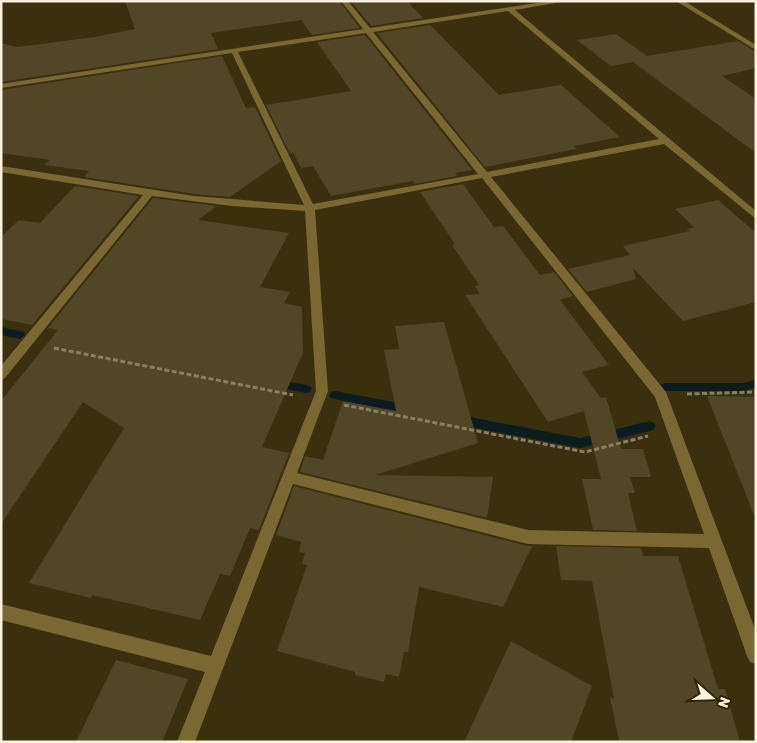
<svg xmlns="http://www.w3.org/2000/svg" width="757" height="743" viewBox="0 0 757 743" font-family="Rubik,sans-serif">
<style>
.lines{fill:none;stroke-linecap:round;stroke-linejoin:round}
.stream{fill:#0c1c1f;fill-rule:evenodd}
.building{fill:#514625}
.path{stroke:#877f63;stroke-width:3;stroke-dasharray:5 2.5;stroke-linecap:butt}
.minor{fill:#796831;fill-rule:evenodd}
</style>
<rect width="100%" height="100%" fill="#3a300e"/>
<g class="lines">
<g class="stream">
<polygon points="1,327 24,332 25,335 20,339 1,335"/>
<polygon points="274,379 306,385 310,386 312,389 310,392 306,393 270,386 268,383 270,380"/>
<polygon points="756,379 756,387 744,391 665,391 661,390 659,387 661,384 665,383 744,383"/>
<polygon points="335,391 409,405 413,407 415,410 413,413 409,415 335,399 331,398 329,395 331,392"/>
<polygon points="459,415 580,438 650,421 654,423 656,426 654,429 650,431 580,448 459,425 455,423 453,420 455,417"/>
</g>
</g>
<g class="building">
<polygon points="125,1 339,1 360,28 312,35 301,20 211,33 218,49 1,82 1,43 17,47 95,37 135,29"/>
<polygon points="351,1 407,1 423,18 371,26"/>
<polygon points="430,25 499,95 561,85 620,137 574,146 577,149 485,167 377,33"/>
<polygon points="616,34 647,56 738,41 756,52 756,68 722,76 756,99 756,153 633,62 611,66 577,40"/>
<polygon points="365,35 472,170 455,173 457,176 414,184 413,181 331,196 313,166 301,168 293,152 290,154 266,105 351,91 317,42"/>
<polygon points="222,56 246,108 255,107 281,161 230,197 194,194 84,177 89,171 44,165 50,160 1,153 1,90"/>
<polygon points="463,184 494,227 503,226 540,275 554,272 573,296 560,300 609,365 582,372 601,398 606,397 621,449 643,449 651,477 630,477 635,493 628,493 637,531 593,530 582,479 601,479 584,411 548,422 465,295 480,294 475,286 479,285 452,245 455,244 420,192"/>
<polygon points="75,186 139,196 32,325 1,319 1,237 19,220 40,223"/>
<polygon points="153,198 217,206 198,220 289,233 260,287 290,292 284,303 302,307 303,353 262,447 289,453 259,530 250,528 230,576 220,574 200,620 92,595 91,598 29,583 124,428 83,402 1,524 1,401 58,330 48,328"/>
<polygon points="718,200 756,233 756,302 683,321 633,268 636,279 587,292 568,269 630,255 623,246 690,231 687,229 694,227 675,209"/>
<polygon points="444,322 478,443 375,475 493,477 487,518 300,472 305,456 323,460 343,401 396,411 384,350 399,349 395,326"/>
<polygon points="707,396 756,397 756,515 754,515"/>
<polygon points="294,486 528,546 532,546 503,607 419,587 408,652 404,652 399,677 386,674 384,682 355,675 355,672 277,651 307,565 302,564 305,553 299,552 301,542 276,535"/>
<polygon points="556,546 641,548 643,556 678,556 718,689 725,689 740,742 619,741 610,697 614,699 592,581 561,580"/>
<polygon points="511,641 592,686 571,742 464,742"/>
<polygon points="116,660 188,679 162,742 76,742"/>
</g>
<g class="lines">
<g class="path">
<polyline points="54,348 293,395"/>
<polyline points="687,394 756,392"/>
<polyline points="344,405 585,452 648,436"/>
</g>
<g class="minor">
<path d="M341,1h7l22,27 180,-27h17l-52,9 241,201v8l-92,-75 -173,33 175,215 90,240v32l-6,-2 -3,-6 -38,-108 -181,-4 -235,-60 -98,258h-18l28,-70 -204,-52v-16l210,52 105,-265 -11,-180 -73,-5 -80,-10 -147,182 -4,2v-14l142,-171 -142,-23v-6l193,30 110,9 -72,-152 -231,35v-4l362,-55zM508,11l151,128 -172,33 -114,-140zM366,33l112,141 -165,30 -75,-152zM482,178l173,219 49,137 -176,-4 -231,-57 31,-82 -13,-181z"/>
<polygon points="676,1 684,1 756,45 756,50"/>
</g>
</g>
<rect width="757" height="743" fill="none" stroke="#f7f1de" stroke-width="5"/>
<g transform="translate(712 698) rotate(110)" stroke="#302604" stroke-width="4" paint-order="stroke">
<path d="M0-4L9 19L0 12L-9 19Z" fill="#f7f1de"/>
<text y="-8" font-size="14" font-weight="bold" text-anchor="middle" fill="#f7f1de">N</text>
</g>
</svg>
